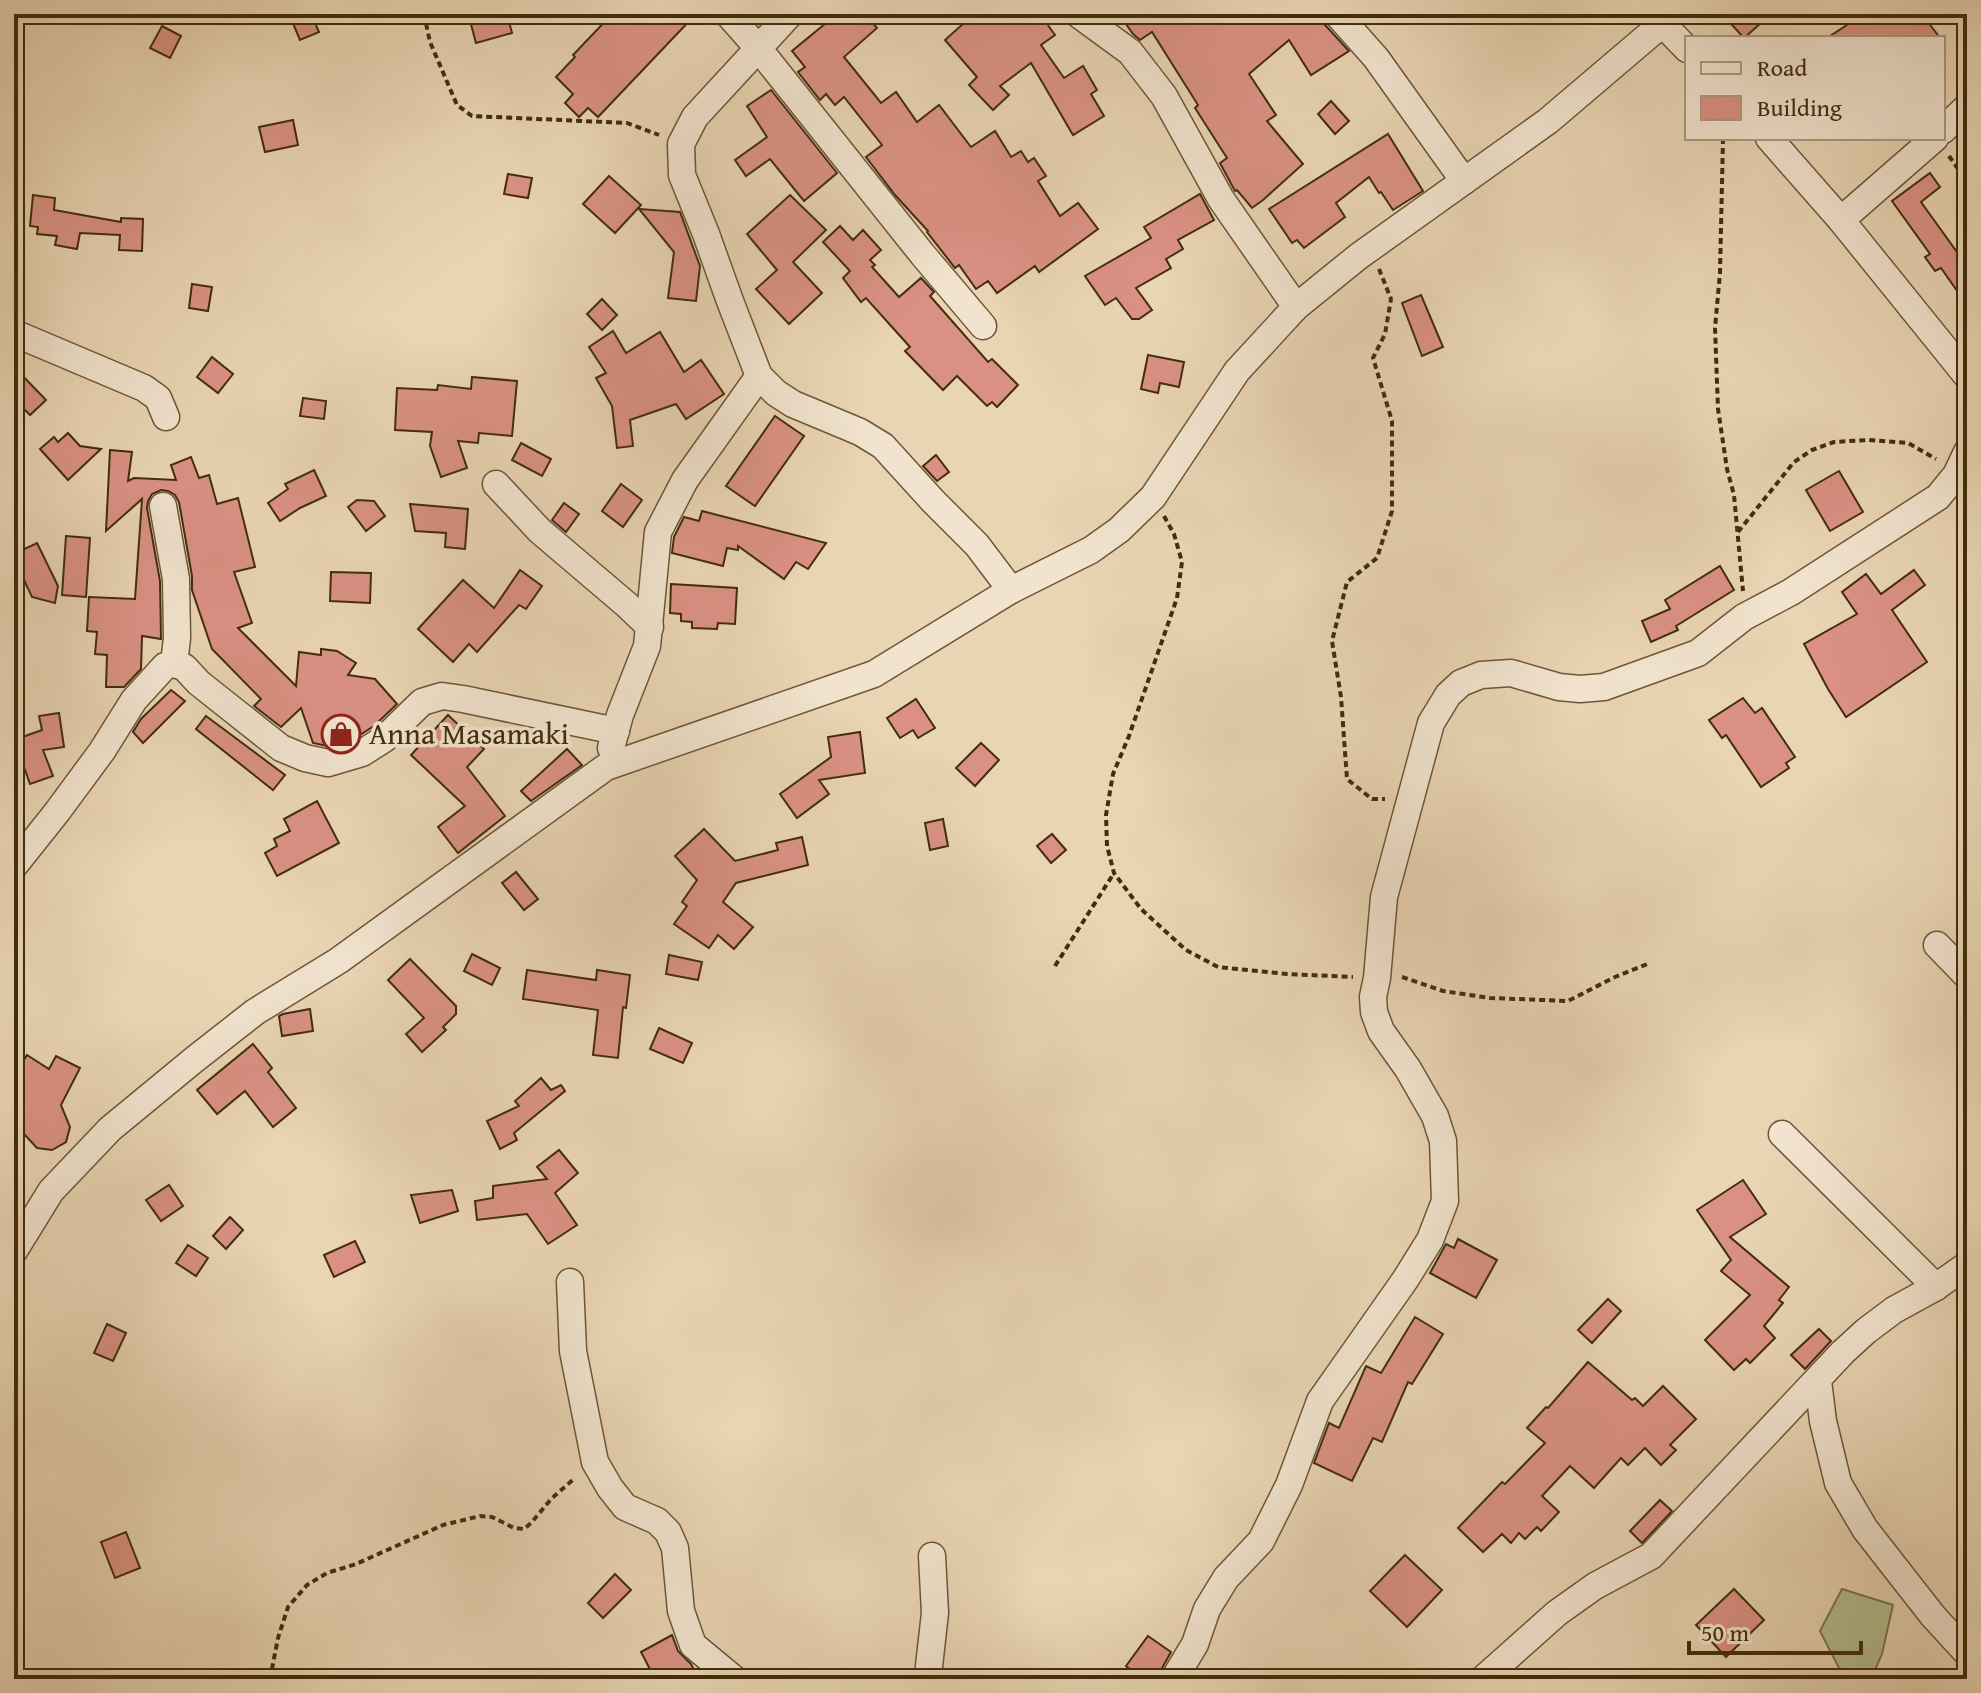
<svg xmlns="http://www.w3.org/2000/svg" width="1981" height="1693" viewBox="0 0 1981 1693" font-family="'Gentium Book Plus',serif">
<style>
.green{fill:#b3bd8f;stroke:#7a754e;stroke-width:2}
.building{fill:#da9184;stroke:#422d0c;stroke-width:2}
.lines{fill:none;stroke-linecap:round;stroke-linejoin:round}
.street-casing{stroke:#6c5736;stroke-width:29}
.path{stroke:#422d0c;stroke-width:4;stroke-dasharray:6 4;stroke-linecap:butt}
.street{stroke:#f1e3ce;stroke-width:26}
.labels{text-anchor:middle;stroke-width:7;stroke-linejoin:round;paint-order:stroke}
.poi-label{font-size:30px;fill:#422d0c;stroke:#f1e3ce;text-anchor:start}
</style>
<rect width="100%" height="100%" fill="#e9d4b3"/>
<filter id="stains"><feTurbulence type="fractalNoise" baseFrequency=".0025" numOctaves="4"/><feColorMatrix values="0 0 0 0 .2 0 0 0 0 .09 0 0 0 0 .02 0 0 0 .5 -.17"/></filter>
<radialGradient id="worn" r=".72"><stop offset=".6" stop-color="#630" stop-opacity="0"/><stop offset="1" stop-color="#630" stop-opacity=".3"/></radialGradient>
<polygon class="green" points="1842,1589 1893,1605 1882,1654 1871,1679 1833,1679 1840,1670 1820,1631"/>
<g class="building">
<polygon points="289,14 311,14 319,32 300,40"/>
<polygon points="479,14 507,14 512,33 476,43 469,17"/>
<polygon points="612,14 696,14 598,117 588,108 579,117 565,103 573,94 556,77 575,57 573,55"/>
<polygon points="837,14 865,14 877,28 844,57 881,103 896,92 917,122 939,105 971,147 995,131 1011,157 1021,151 1028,162 1034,158 1046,176 1038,181 1060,216 1078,203 1098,229 1039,272 1035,266 997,293 988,281 976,289 959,265 955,268 927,232 928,231 895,195 866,157 882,145 844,97 835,105 826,94 820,100 798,72 805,67 792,51"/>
<polygon points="974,14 1040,14 1055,35 1041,45 1064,78 1083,66 1097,90 1091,94 1104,116 1073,135 1031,63 1000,86 1009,95 993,110 969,85 977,77 945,40"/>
<polygon points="1119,14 1279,14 1286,23 1296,14 1315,14 1349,51 1311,75 1289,40 1249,74 1276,115 1267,121 1303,164 1263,200 1252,208 1237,190 1235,191 1220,163 1227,158 1195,108 1198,105 1152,32 1140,40 1133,34"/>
<polygon points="1722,14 1771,14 1744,38"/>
<polygon points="1864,14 1922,14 1940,38 1827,38"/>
<polygon points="162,26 181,36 170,58 150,48"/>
<polygon points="771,90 837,173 804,201 770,159 746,176 735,160 767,137 747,106"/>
<polygon points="1331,101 1349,121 1335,134 1318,114"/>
<polygon points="293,120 298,145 265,152 259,127"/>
<polygon points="1388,134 1423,191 1393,210 1381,192 1379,193 1369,177 1336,203 1345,217 1304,248 1297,240 1292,243 1269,209"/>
<polygon points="1930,173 1940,187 1921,202 1967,266 1967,305 1941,268 1935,271 1925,257 1930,254 1892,201"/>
<polygon points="508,174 532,178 528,198 504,194"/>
<polygon points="609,176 641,205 615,233 583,204"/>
<polygon points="1200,194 1214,220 1178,240 1183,249 1166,259 1171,268 1136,288 1152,310 1139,319 1132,319 1116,298 1105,305 1085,276 1151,238 1144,227"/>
<polygon points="33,195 55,198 54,210 121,222 121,218 143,219 142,251 119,250 120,235 80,233 77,249 55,245 57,236 37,234 38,227 30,226"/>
<polygon points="790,195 826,230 793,262 822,293 789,324 756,289 777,270 747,234"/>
<polygon points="639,209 680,212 700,266 696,301 668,298 674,252"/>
<polygon points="840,226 853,240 863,230 881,250 870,260 875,265 872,267 899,297 921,278 934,292 930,296 988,362 992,359 1018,385 997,407 992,402 987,406 957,376 943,390 905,351 910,347 866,298 861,302 843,278 850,271 823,242"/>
<polygon points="192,284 212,287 208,311 189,308"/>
<polygon points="1421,295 1443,347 1422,356 1402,303"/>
<polygon points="602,299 617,315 602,330 587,314"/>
<polygon points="613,331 626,353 660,332 684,372 701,360 724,394 686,419 676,404 630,420 633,446 617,448 612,406 596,378 606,373 589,347"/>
<polygon points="1148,355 1184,362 1179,387 1160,383 1158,393 1141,389"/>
<polygon points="212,357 233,374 218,393 197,377"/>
<polygon points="14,367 46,400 30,415 14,399"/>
<polygon points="472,377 517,381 512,436 479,433 478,443 458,441 467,468 441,477 430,446 432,432 395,430 397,388 437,390 438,385 471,389"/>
<polygon points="303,398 326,401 324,419 300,416"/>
<polygon points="775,416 804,436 755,506 726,486"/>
<polygon points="68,433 80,446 101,449 68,480 40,449 54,437 58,442"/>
<polygon points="521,443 551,459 542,476 512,460"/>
<polygon points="110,450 132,452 128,481 134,478 176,480 171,465 191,457 199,478 209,475 217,504 238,498 255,567 234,572 252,623 238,628 296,686 299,652 321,655 321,649 337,651 356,663 348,675 375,679 397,704 374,726 355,738 327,746 313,743 301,708 281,727 254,706 261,699 212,649 192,590 192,576 179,502 175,495 168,491 161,490 152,494 148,501 147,508 160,581 161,639 142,636 141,669 124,687 106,687 107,655 95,654 97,632 87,631 89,597 135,599 142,499 106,531"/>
<polygon points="936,455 949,472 937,481 923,466"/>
<polygon points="314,470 326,496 300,508 280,521 268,503 288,489 285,484"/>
<polygon points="1839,471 1863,512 1830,531 1806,490"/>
<polygon points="621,484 642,500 623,527 602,511"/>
<polygon points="357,500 374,501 385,516 366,531 348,507"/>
<polygon points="564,503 579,514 566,532 552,520"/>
<polygon points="410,504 468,509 465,549 445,547 446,533 415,531"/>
<polygon points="702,511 826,543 808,569 796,562 784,579 738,546 738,550 727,548 723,566 672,553 674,537 684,517 699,521"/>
<polygon points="66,536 90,538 86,597 62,595"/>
<polygon points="37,543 58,586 55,603 32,597 14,559 14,554"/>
<polygon points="1720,566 1734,590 1676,626 1678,630 1651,642 1642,621 1670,609 1665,600"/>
<polygon points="520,570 542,586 526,609 519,605 477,652 469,644 453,662 418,629 463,580 494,608"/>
<polygon points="1914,570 1925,585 1892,610 1927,662 1846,717 1828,689 1804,644 1857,614 1842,592 1866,574 1881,594"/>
<polygon points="331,572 371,573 370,603 330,601"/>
<polygon points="671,584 737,588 735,624 718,623 717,629 692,628 692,622 681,621 681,614 670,613"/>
<polygon points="171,690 185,701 143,743 133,732 141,719"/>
<polygon points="1743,698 1755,713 1762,708 1795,757 1786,763 1789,768 1761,787 1726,735 1722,738 1709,720"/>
<polygon points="916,699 935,728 918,738 913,730 900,738 887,718"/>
<polygon points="59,713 64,747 43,750 53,776 30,784 19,753 14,754 14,740 42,730 39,716"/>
<polygon points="448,715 484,749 467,767 505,816 458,853 438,827 465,806 411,755"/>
<polygon points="206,716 285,775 273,790 196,729"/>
<polygon points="860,732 865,773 819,780 829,794 797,818 780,794 831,757 828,737"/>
<polygon points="981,743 999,760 975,786 956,768"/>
<polygon points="567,749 582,765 531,801 521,791"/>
<polygon points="317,801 339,843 277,876 265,853 277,846 274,839 290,831 284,819"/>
<polygon points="943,819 948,846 930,850 925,823"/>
<polygon points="704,829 735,861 778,850 776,843 802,837 808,865 736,883 723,902 753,927 734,949 718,935 709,948 674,924 687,906 682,902 697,880 675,856"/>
<polygon points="1052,834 1066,850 1051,863 1037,846"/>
<polygon points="516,872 538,899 524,910 502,883"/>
<polygon points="472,954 500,968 492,985 464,971"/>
<polygon points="669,955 702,962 698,980 666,974"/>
<polygon points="410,959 456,1006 456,1014 443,1027 446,1030 422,1052 406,1034 424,1018 388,980"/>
<polygon points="527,970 596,980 597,970 630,975 626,1008 623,1007 618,1058 593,1055 598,1010 523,999"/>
<polygon points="310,1009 313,1031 282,1036 279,1016 283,1014"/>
<polygon points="659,1028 692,1043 683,1063 650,1049"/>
<polygon points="253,1044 272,1068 268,1072 296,1108 273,1127 245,1091 217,1114 197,1090"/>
<polygon points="27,1055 49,1069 56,1056 80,1068 61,1105 70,1127 66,1142 52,1150 37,1148 14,1123 14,1076"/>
<polygon points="541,1078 551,1090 561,1085 565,1091 514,1133 517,1140 500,1149 487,1121 519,1106 515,1101"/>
<polygon points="559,1150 578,1173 555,1193 577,1225 548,1244 527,1214 477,1220 475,1201 493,1198 493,1186 547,1179 537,1167"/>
<polygon points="1743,1180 1766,1214 1730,1237 1789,1287 1779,1300 1783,1303 1764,1326 1775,1338 1750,1363 1746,1359 1734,1370 1705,1340 1750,1295 1721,1271 1731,1260 1697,1210"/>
<polygon points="169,1185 183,1206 161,1221 146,1200"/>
<polygon points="452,1190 458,1211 420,1223 411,1195"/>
<polygon points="230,1217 243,1230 226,1249 213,1236"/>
<polygon points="1458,1239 1497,1260 1476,1298 1430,1273 1446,1244 1454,1248"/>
<polygon points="355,1241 365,1262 334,1277 324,1255"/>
<polygon points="188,1245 208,1258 196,1276 176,1263"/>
<polygon points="1608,1299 1621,1311 1592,1343 1578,1330"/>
<polygon points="1415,1317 1443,1334 1412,1384 1408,1382 1382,1442 1373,1438 1352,1481 1314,1463 1329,1423 1339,1428 1366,1366 1381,1373"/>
<polygon points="107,1324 126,1333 113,1361 94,1353"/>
<polygon points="1819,1329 1831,1341 1805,1369 1791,1355"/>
<polygon points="1588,1362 1632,1400 1635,1398 1643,1406 1663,1386 1696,1419 1670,1445 1676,1450 1661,1465 1645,1448 1628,1465 1621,1458 1594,1488 1570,1466 1542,1496 1559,1512 1541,1531 1537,1527 1525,1539 1519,1533 1511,1543 1502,1534 1483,1552 1458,1528 1502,1482 1505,1484 1545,1443 1527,1428 1546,1407 1548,1408"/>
<polygon points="1660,1500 1672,1511 1642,1543 1630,1531"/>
<polygon points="126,1532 140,1568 115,1578 101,1542"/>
<polygon points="1405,1555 1442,1590 1407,1627 1370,1591"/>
<polygon points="615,1574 631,1590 603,1618 588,1603"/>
<polygon points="1734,1589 1764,1620 1726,1657 1696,1625"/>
<polygon points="672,1635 678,1651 691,1664 699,1679 655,1679 641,1652"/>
<polygon points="1148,1636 1171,1652 1156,1679 1142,1679 1126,1666"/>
</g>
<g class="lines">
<defs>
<g id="street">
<polyline points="728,14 758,48 923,255 983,326"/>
<polyline points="790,14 695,117 681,144 682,175 706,234 730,301 759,376 776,393 793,404 860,432 883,446 933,501 977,545 1011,590"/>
<polyline points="1078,14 1130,52 1164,96 1221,199 1296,307"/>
<polyline points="1337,14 1376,58 1464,181"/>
<polyline points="1653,14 1687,49"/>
<polyline points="1943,130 1967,107"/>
<polyline points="1769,138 1841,220 1967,376"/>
<polyline points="1841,220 1935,138"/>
<polyline points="14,333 144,388 158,398 166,417"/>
<polyline points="496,484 540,531 627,605 650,627"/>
<polyline points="163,506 176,579 177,638 174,664"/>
<polyline points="611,748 620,715 647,646 658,532 685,480 759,376"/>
<polyline points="14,866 57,812 102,751 134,700 165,666 174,664 184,667 199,683 281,748 305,758 328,763 362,753 384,739 422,702 442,696 463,699 616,731"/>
<polyline points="1937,945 1967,976"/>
<polyline points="1782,1134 1936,1287"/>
<polyline points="14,1251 51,1191 110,1129 195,1059 255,1012 338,961 606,767 874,674 1011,590 1091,550 1119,530 1153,497 1237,371 1296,307 1359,256 1548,121 1662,24 1671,14"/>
<polyline points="570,1282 573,1351 595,1462 610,1488 625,1507 657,1521 668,1532 675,1548 681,1611 693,1645 734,1679"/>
<polyline points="1818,1381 1823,1421 1838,1483 1865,1529 1933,1616 1967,1653"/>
<polyline points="929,1679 928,1675 935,1613 932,1556"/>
<polyline points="1174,1679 1195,1644 1207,1609 1226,1578 1261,1541 1289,1485 1320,1401 1405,1280 1430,1240 1445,1201 1443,1141 1435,1116 1408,1069 1381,1031 1374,1012 1373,997 1377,978 1384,897 1431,723 1448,695 1461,683 1481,675 1511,673 1559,687 1580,689 1604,687 1698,653 1744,617 1791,592 1938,497 1956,475 1967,452"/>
<polyline points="1483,1679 1557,1613 1595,1586 1651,1556 1843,1352 1866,1331 1894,1310 1936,1287 1967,1265"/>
</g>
</defs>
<use href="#street" class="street-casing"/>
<g class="path">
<polyline points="424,14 430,42 457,105 472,116 627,123 659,135"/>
<polyline points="1723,138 1720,273 1715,328 1718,409 1727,469 1734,495 1743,591"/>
<polyline points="1949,156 1967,182"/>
<polyline points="1379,269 1391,299 1385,334 1373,358 1392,421 1392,511 1377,558 1347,582 1332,641 1341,697 1347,779 1372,799 1385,799"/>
<polyline points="1164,516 1174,534 1182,562 1177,598 1129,736 1113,774 1106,815 1107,846 1114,873 1141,909 1186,950 1218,967 1287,974 1353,977"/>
<polyline points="1738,532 1794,462 1812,450 1834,442 1868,440 1908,443 1936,459"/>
<polyline points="1055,966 1114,873"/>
<polyline points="1402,977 1443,991 1490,998 1568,1001 1615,977 1650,963"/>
<polyline points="270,1679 278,1638 288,1607 307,1585 327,1573 356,1564 443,1525 480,1516 492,1517 514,1528 524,1529 531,1523 552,1498 575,1478"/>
</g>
<use href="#street" class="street"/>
</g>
<defs>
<symbol id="shop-ring" viewBox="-11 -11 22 22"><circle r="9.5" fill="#f1e3ce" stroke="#8f2418" stroke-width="1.5"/><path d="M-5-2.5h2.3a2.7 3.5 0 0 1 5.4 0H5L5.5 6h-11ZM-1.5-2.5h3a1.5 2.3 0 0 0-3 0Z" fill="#8f2418"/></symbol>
</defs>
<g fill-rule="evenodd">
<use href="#shop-ring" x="319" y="712" width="44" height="44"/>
</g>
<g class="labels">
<g class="poi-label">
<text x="369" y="744">Anna Masamaki</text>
</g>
</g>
<rect width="1981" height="1693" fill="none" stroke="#e9d4b3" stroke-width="48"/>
<rect x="16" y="16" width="1949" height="1661" fill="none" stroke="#422d0c" stroke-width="4"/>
<rect x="24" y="24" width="1933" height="1645" fill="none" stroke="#422d0c" stroke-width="2"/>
<rect x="1685" y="36" width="260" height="104" fill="#f1e3ce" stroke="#ab9a80" stroke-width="2"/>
<rect x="1701" y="62" width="40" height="12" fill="#f1e3ce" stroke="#ab9a80" stroke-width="2"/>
<text x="1757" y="76" font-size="24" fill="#422d0c">Road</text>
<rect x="1701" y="96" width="40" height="24" fill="#da9184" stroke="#ab9a80" stroke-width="2"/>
<text x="1757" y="116" font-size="24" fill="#422d0c">Building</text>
<path d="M1689 1641v12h172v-12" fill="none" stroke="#422d0c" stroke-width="4"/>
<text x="1701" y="1641" font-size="24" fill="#422d0c" stroke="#f1e3ce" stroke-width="6" paint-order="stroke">50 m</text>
<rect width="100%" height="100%" filter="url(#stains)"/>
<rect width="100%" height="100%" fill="url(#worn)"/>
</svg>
